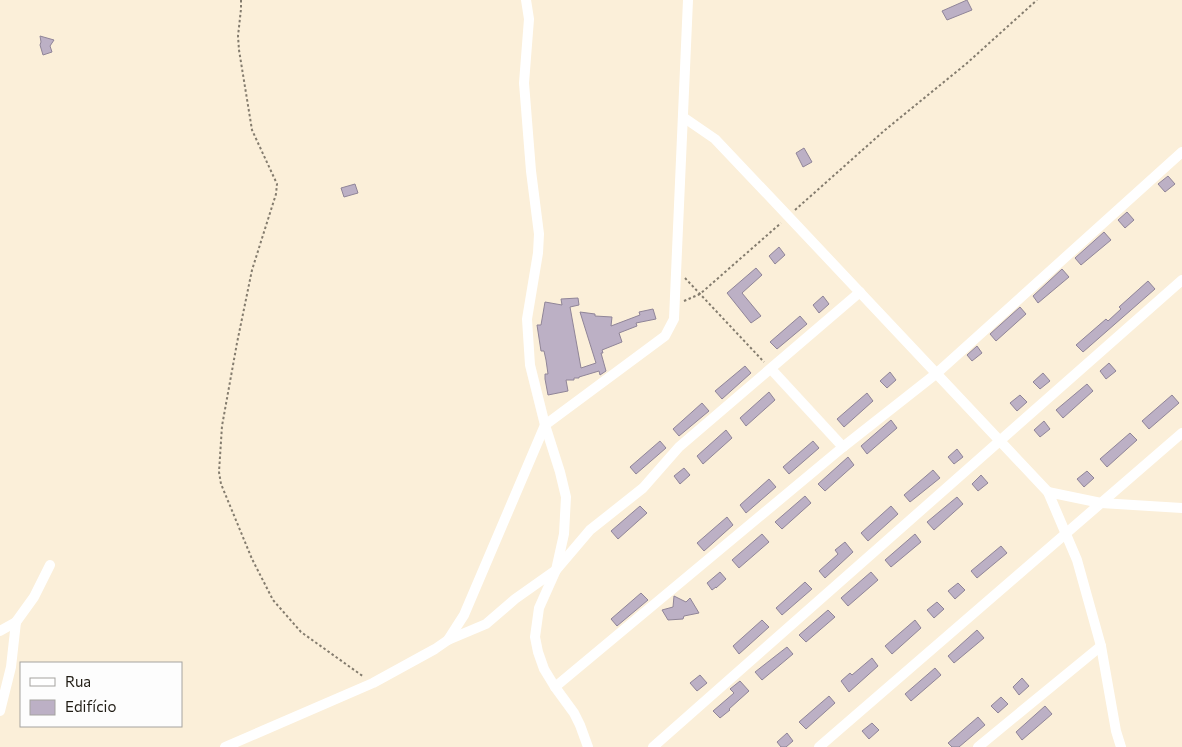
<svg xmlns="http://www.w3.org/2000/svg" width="1182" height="747" viewBox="0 0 1182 747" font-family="Commissioner,sans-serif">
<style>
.building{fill:#bcb0c5;stroke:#908598}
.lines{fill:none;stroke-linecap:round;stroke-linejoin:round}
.path{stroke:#847c6e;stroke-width:2;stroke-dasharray:2.5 2.5;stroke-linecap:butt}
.minor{stroke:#fff;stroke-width:10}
</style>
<rect width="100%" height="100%" fill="#fbefd9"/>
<g class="building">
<polygon points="967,0 972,10 947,20 942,11"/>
<polygon points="40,36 54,40 50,46 52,52 43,55 40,45 41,42"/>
<polygon points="804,148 812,162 803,167 796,153"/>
<polygon points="1168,176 1175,184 1165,192 1158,184"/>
<polygon points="355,184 358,193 344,197 341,188"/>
<polygon points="1127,212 1134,220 1125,228 1118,220"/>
<polygon points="1104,232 1111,240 1081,265 1075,258"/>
<polygon points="779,247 785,255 775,264 769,256"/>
<polygon points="756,268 762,275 742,293 761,316 751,323 727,293"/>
<polygon points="1062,269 1069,277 1038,303 1033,296"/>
<polygon points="1148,281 1155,289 1083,352 1076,345 1106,319 1108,321 1121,309 1119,307"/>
<polygon points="823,296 829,304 819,313 813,305"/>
<polygon points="578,298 579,305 570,307 581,368 596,363 580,312 595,314 595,316 612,317 611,326 640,315 639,312 653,309 656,319 636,323 637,326 619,333 622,342 602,350 603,353 601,353 606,371 600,375 599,371 579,377 579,378 574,378 574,380 566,380 568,391 548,395 545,379 545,374 548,374 546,360 544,351 541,351 537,325 541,325 545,302 562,305 561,299"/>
<polygon points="1020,307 1026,314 996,341 990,334"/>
<polygon points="800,316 807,324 777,349 770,342"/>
<polygon points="977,346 982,353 972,361 967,355"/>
<polygon points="1109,363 1116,371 1106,379 1100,371"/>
<polygon points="745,366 751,373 722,399 715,391"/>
<polygon points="890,372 896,380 887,388 880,381"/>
<polygon points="1043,373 1050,381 1040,389 1033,382"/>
<polygon points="1087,384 1093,391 1063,418 1056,410"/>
<polygon points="769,392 775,400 746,426 740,418"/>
<polygon points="867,393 873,401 844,427 837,419"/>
<polygon points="1020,395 1027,402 1017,411 1010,403"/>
<polygon points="1172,395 1179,403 1149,429 1142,421"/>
<polygon points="702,403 709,411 679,436 673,429"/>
<polygon points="891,420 897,428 867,454 861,446"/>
<polygon points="1044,421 1050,429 1040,437 1034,430"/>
<polygon points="726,430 732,438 703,464 697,456"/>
<polygon points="1130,433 1137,440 1107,467 1100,459"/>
<polygon points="660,441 666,448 636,474 630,467"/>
<polygon points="813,441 819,448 789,474 783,467"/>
<polygon points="957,449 963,457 954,464 948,457"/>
<polygon points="848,457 854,465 825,491 818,484"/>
<polygon points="684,468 690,475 680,484 674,476"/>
<polygon points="933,470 940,478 910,502 904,495"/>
<polygon points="1087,471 1094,478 1084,487 1077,479"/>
<polygon points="981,475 988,483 978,491 972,484"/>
<polygon points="769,479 776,487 746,513 740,505"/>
<polygon points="805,496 811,503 782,529 775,522"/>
<polygon points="957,497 963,504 934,530 927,522"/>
<polygon points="640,506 647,513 618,539 611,531"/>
<polygon points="891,506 898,514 868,541 861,533"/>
<polygon points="727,517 733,525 704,551 697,543"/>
<polygon points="762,534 769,542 739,568 732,560"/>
<polygon points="915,534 921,542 891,567 885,560"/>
<polygon points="845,542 853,552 825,578 819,571 838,554 835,550"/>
<polygon points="1001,546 1007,553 977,578 971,571"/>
<polygon points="720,572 726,579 716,588 716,587 712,590 707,583"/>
<polygon points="871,572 878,580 848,606 841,598"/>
<polygon points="805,582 812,589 782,615 776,608"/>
<polygon points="958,583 965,590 955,599 948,591"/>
<polygon points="641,593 648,600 617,626 611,619"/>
<polygon points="674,596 686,602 690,598 699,613 684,616 683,619 668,620 662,610 673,607"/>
<polygon points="937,602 944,609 934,618 927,610"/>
<polygon points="828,610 835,617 806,642 799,635"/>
<polygon points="762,620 769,627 739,654 733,646"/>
<polygon points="915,620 921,628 892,654 885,646"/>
<polygon points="977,630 984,638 954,663 948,656"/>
<polygon points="787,647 793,654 762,680 755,672"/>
<polygon points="872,658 878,666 849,692 841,681 850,673 852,675"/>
<polygon points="935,668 941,675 911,701 905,694"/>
<polygon points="700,675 707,683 697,691 690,683"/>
<polygon points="1022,678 1029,686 1019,695 1013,687"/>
<polygon points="740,681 749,691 729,709 730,710 720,718 713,711 734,693 730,689"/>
<polygon points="829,696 835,703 806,729 799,722"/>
<polygon points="1001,697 1008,704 998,713 991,706"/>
<polygon points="1045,706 1052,714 1022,740 1016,732"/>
<polygon points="978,717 985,725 959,747 952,747 948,743"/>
<polygon points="872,723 879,730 869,739 862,731"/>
<polygon points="787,733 793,741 786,747 781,747 777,742"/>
</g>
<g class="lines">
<g class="path">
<polyline points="241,0 241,9 238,36 239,50 252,130 277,184 276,194 252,270 237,343 222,426 219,472 221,484 252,559 273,600 301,632 364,677"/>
<polyline points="795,210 885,130 966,64 1037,0"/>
<polyline points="685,278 764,362"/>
<polyline points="684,301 700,294 781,223"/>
</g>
<g class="minor">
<polyline points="526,0 529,19 524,83 531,171 539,234 538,253 527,319 530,365 545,425 560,472 566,497 564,534 556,570 539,608 535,637 538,652 544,669 555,687 574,713 580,725 588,747"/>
<polyline points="683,117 715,139 788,216 1048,492 1077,560 1101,646 1116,731 1121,747"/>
<polyline points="771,369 843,447"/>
<polyline points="1048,492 1101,503 1182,508"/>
<polyline points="0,631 16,622 34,597 50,565"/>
<polyline points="448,640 486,624 515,599 556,570 590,530 643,488 679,447 860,292"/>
<polyline points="555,687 843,447 937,373 1182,152"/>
<polyline points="0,711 11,667 16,622"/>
<polyline points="225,747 373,683 435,649 448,640 464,615 545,425 665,336 674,319 688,0"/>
<polyline points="653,747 1182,280"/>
<polyline points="819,747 1182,433"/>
<polyline points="978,747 1101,646"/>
</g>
</g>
<rect x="20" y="662" width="162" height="65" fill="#fdfdfd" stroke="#a5a3a0"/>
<rect x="30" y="678" width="25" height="8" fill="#ffffff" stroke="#a5a3a0"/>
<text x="65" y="687" font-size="15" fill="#201c14">Rua</text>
<rect x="30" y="700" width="25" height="15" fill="#bcb0c5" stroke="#a5a3a0"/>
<text x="65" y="712" font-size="15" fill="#201c14">Edifício</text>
</svg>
